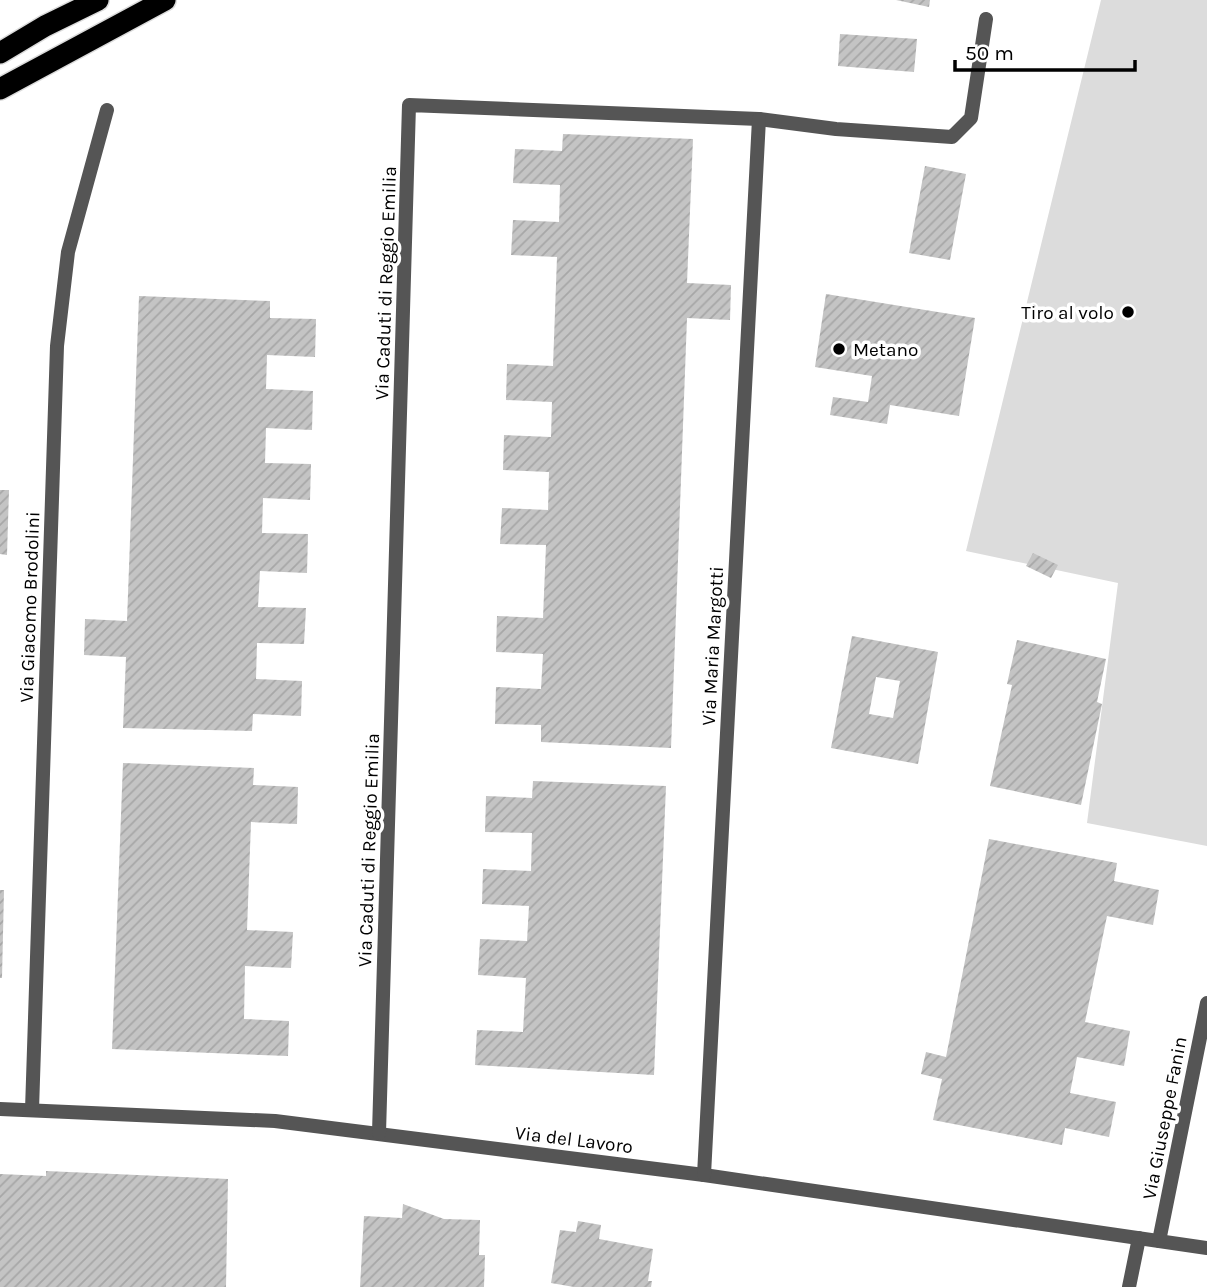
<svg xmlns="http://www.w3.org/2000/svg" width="1207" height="1287" viewBox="0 0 1207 1287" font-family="Karla,sans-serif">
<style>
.green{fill:#dcdcdc}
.building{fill:url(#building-hatch);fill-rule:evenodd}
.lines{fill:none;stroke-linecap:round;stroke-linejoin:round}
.highway-casing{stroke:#dbdbdb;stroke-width:24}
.street{stroke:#555;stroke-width:14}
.highway{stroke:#000;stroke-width:21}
.poi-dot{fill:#000;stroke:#fff;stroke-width:2.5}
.labels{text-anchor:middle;stroke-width:7;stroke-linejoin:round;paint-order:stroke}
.street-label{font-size:19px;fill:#000;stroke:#fff}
.poi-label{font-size:19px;fill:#000;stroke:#fff;text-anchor:end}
</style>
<defs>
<pattern id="building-hatch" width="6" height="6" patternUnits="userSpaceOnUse" patternTransform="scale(1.75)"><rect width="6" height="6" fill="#c4c4c4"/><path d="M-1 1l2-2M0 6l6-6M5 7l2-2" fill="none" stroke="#a7a7a7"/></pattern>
</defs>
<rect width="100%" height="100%" fill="#fff"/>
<polygon class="green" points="1101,0 1207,0 1207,846 1087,823 1118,583 966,551"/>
<g class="building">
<polygon points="896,0 930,0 929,7"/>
<polygon points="840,34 917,39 914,72 838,66"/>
<polygon points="563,134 693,139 687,283 731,285 730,320 687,318 671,748 541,742 541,725 495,724 496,687 541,689 543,654 496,652 497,616 543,618 546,545 500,544 502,508 548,510 549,472 503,470 504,435 551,437 552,402 506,400 507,364 553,366 557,257 511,255 513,220 559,222 560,185 513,183 515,149 562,151"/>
<polygon points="925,166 966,174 950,260 909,253"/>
<polygon points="826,294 975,318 959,416 890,405 887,424 830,415 833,397 868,402 872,376 815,367"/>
<polygon points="139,296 270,301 270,318 316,319 315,357 267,355 266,389 313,391 312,430 266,428 265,463 311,464 310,500 263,498 262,533 308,534 307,573 260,571 258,607 306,608 304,644 257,643 256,679 302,681 301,716 253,714 252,731 123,728 126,657 84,655 85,619 127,621"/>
<polygon points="0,490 9,490 7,555 0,554"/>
<polygon points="1033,553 1058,565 1051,578 1026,566"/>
<path d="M852,636l86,16 -20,112 -87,-16zM876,677l24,4 -7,37 -24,-4z"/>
<polygon points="1017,640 1106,659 1097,702 1102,704 1081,805 990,786 1012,685 1007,684"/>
<polygon points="123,763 254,768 253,785 298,787 297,824 251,822 247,930 293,932 291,968 245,966 244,1019 289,1021 288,1056 112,1049"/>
<polygon points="533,781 666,786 654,1075 475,1065 477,1030 523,1032 526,978 478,975 480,939 527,941 529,906 482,904 483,869 531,871 532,833 485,832 486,796 532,798"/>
<polygon points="989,839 1117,863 1114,881 1159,890 1153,925 1107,916 1085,1022 1130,1031 1124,1066 1077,1057 1070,1093 1116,1102 1109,1137 1065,1128 1062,1145 933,1120 942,1079 921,1074 926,1052 946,1057"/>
<polygon points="0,890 4,890 2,978 0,978"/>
<polygon points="46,1171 228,1179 226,1287 0,1287 0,1174 46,1176"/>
<polygon points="403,1204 444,1219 480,1220 479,1255 485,1255 484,1287 360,1287 364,1216 402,1218"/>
<polygon points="578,1221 601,1225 599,1239 653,1249 648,1281 652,1281 651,1287 574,1287 551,1283 560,1230 576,1232"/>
</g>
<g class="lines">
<defs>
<g id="highway">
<polyline points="0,53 45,26 98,0"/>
<polyline points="0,89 165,0"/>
</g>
</defs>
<use href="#highway" class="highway-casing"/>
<g class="street">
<polyline points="0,1109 275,1121 704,1175 1207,1248"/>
<polyline points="32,1110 57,346 68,252 107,110"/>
<polyline points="379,1133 409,105 759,119 836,129 952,137 971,118 986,19"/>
<polyline points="704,1175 759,119"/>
<polyline points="1159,1241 1207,1003"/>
<polyline points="1129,1287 1139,1238"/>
</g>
<use href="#highway" class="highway"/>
</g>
<g class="poi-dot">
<circle cx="1128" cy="312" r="7"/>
<circle cx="839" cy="349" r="7"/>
</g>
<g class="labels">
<g class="street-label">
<text transform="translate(385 283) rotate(-88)" y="7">Via Caduti di Reggio Emilia</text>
<text transform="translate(29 607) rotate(-88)" y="7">Via Giacomo Brodolini</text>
<text transform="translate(712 646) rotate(-87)" y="7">Via Maria Margotti</text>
<text transform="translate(368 850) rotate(-88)" y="7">Via Caduti di Reggio Emilia</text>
<text transform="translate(1164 1118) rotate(-79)" y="7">Via Giuseppe Fanin</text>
<text transform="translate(574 1139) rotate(7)" y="7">Via del Lavoro</text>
</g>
<g class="poi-label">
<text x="1114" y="319">Tiro al volo</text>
<text x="853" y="356" text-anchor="start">Metano</text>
</g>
</g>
<path d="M955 60v10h180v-10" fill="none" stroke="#000000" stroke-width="3.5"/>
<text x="965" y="60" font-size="21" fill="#000000" stroke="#ffffff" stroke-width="5" paint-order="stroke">50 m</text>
</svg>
